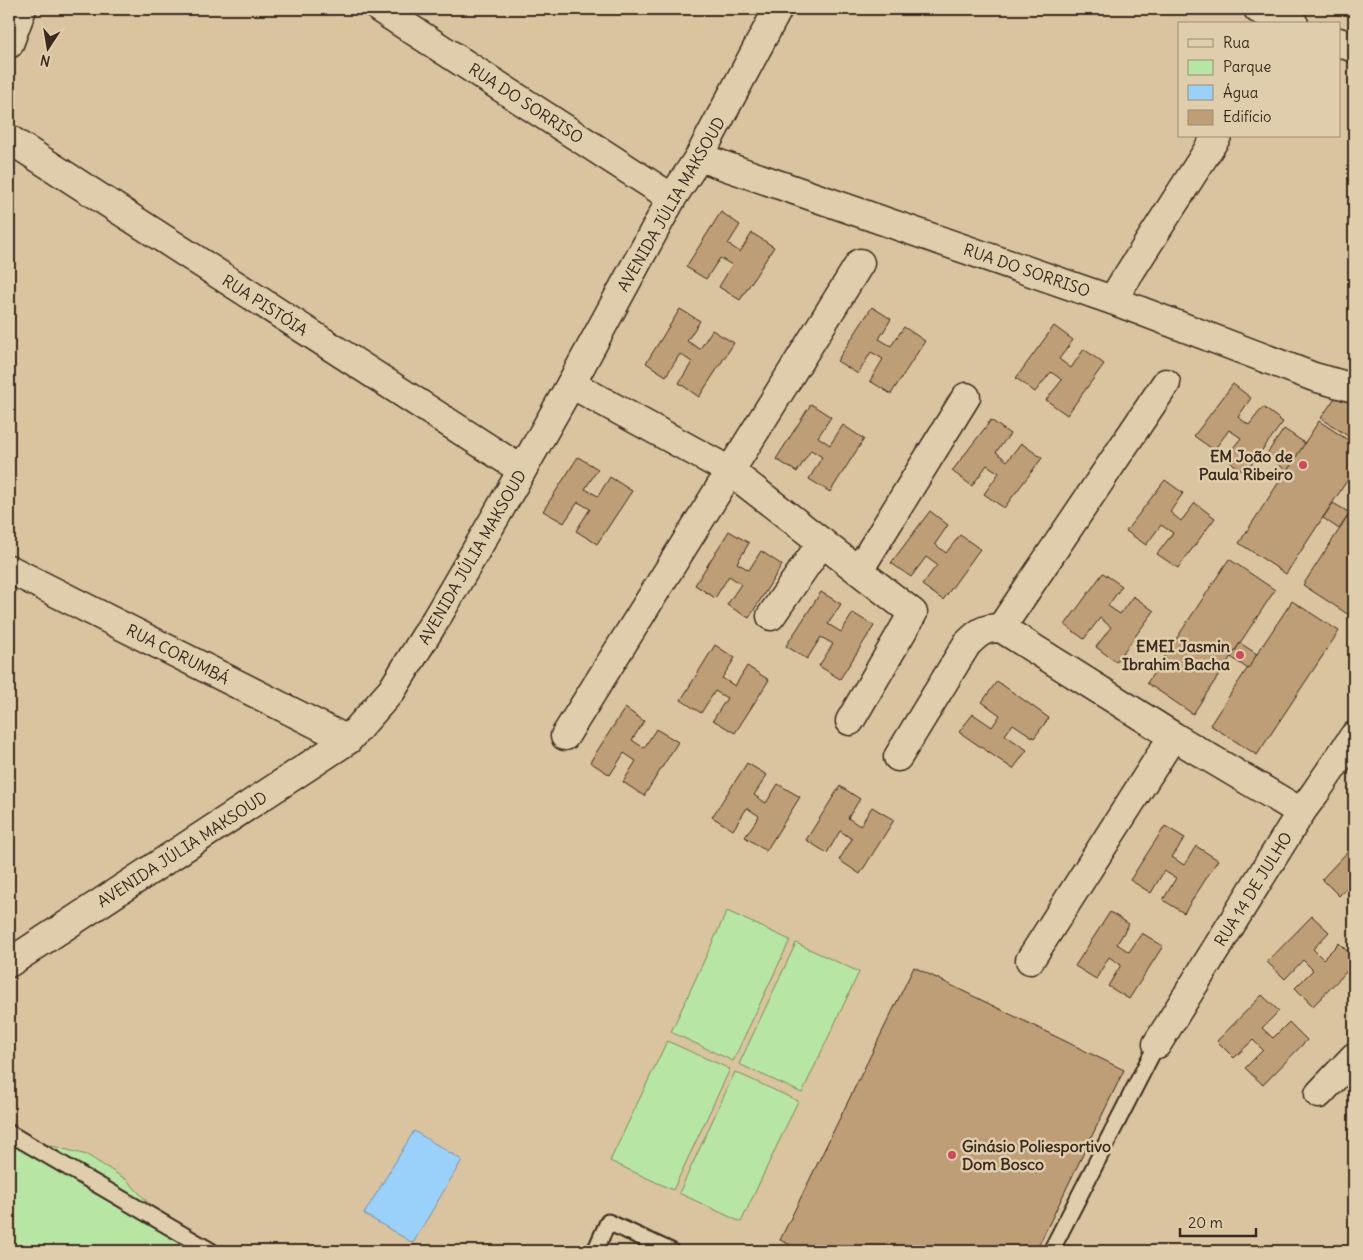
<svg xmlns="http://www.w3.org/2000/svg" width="1363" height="1260" viewBox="0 0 1363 1260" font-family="Delius,sans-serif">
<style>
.green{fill:#b7e5a3;stroke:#798860}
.water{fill:#9ad1fa;stroke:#748ea2}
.building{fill:#bd9e76;stroke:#3b2a1e}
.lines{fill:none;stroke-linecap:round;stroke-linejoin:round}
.lane-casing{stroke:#3b2a1e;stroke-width:19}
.street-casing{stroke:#3b2a1e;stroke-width:31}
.secondary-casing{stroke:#3b2a1e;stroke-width:31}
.lane{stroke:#dfcdab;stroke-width:15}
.street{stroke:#dfcdab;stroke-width:28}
.secondary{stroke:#dfcdab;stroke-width:28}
.poi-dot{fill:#d1495b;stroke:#dfcdab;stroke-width:2}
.labels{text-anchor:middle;stroke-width:5;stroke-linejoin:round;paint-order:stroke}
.street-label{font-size:16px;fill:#3b2a1e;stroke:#dfcdab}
.poi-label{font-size:16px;font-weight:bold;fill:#3b2a1e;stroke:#dfcdab;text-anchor:end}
</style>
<rect width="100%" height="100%" fill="#dac49f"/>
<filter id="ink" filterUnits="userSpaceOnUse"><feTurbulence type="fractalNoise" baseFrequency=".02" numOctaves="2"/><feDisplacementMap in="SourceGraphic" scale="10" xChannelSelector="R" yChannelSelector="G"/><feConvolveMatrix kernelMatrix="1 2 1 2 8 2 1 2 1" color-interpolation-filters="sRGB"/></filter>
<g filter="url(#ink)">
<g class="green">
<polygon points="727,911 790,940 733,1061 671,1032"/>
<polygon points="796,943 859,972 802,1093 739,1064"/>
<polygon points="667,1041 730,1069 673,1190 610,1161"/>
<polygon points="735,1072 798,1101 741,1222 679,1193"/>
<polygon points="9,1119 29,1140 87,1155 127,1180 193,1251 9,1251"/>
</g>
<polygon class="water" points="414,1131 462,1160 413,1243 364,1214"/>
<g class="building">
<polygon points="721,212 740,225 728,244 740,252 752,233 774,247 740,300 719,287 732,265 720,258 706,279 686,267"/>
<polygon points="872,307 891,319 879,339 891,346 904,327 925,341 891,394 870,381 883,359 871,352 858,374 837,361"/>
<polygon points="680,309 700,321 687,341 700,349 712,330 734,343 699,397 679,383 692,362 680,354 666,376 646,363"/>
<polygon points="1054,326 1073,340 1059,359 1071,368 1084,349 1104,364 1067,415 1046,400 1062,380 1051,372 1035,392 1016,378"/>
<polygon points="1233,384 1251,398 1238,417 1249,425 1263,407 1283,422 1245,473 1225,458 1241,438 1229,430 1214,450 1194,436"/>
<polygon points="1339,392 1354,402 1354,440 1321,418"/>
<polygon points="811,404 831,417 818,437 830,445 843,425 864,439 830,492 809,479 822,457 811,450 797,472 776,459"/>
<polygon points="991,420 1010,434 996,452 1007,461 1021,443 1042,458 1004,508 984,494 999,473 987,465 972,486 952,471"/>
<polygon points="1319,421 1354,444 1354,470 1286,574 1239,543"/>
<polygon points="1284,429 1305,443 1287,471 1266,455"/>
<polygon points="578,457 598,469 585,489 598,496 610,477 632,491 597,544 576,531 590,509 578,502 564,523 543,511"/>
<polygon points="1165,480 1183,493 1170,512 1181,521 1195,503 1215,518 1178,568 1157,554 1173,533 1161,525 1146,545 1126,531"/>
<polygon points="1333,503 1350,513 1339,529 1323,518"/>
<polygon points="1354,507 1354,608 1349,615 1303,585"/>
<polygon points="930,511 948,525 935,544 946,553 960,535 980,549 943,600 922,585 937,565 926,557 911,577 891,563"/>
<polygon points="729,531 749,543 737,563 749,570 761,551 782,565 749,618 727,605 741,584 729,576 715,598 695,585"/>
<polygon points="1229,559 1275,590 1193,714 1147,683"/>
<polygon points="1103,573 1122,586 1108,606 1120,614 1133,596 1154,611 1116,662 1096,647 1111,627 1100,618 1084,639 1065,625"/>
<polygon points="821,592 841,604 828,624 841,632 853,613 874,626 840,679 819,666 833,644 821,637 807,659 786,646"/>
<polygon points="1292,601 1339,631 1257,755 1210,725"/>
<polygon points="1240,643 1257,654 1248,669 1231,657"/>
<polygon points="715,645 735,658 722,678 735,686 747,666 769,680 735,733 713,720 727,698 715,691 701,713 681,700"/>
<polygon points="997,681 1049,718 1034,738 1013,724 1005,735 1027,750 1013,769 959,732 973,714 992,727 1000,715 982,702"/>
<polygon points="625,708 644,721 632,740 644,748 656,729 678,742 644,796 623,782 636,761 624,753 610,775 590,762"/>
<polygon points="747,763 767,775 754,795 766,803 778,784 800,797 766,851 745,837 759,816 747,808 733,830 712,817"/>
<polygon points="840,786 860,799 848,818 860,826 872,807 894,820 860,874 839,860 852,839 840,831 827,853 806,840"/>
<polygon points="1165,826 1185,838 1172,857 1184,865 1196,846 1218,860 1184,913 1163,900 1176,878 1164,871 1151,893 1130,880"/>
<polygon points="1354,845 1354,880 1339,896 1322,879"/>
<polygon points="1110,912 1129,924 1117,944 1129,952 1142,933 1163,946 1129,999 1108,986 1121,965 1109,957 1096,979 1075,966"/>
<polygon points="1312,916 1329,932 1313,949 1323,959 1339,943 1354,958 1354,964 1313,1006 1295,988 1313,970 1303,960 1285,979 1267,962"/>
<polygon points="914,967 1124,1070 1036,1251 803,1251 780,1240"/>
<polygon points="1262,995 1279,1011 1262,1028 1273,1038 1289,1022 1307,1040 1263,1085 1245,1068 1263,1050 1253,1040 1234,1058 1217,1041"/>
</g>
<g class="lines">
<defs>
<g id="lane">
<polyline points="9,1133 211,1251"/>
<polyline points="595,1251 608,1222 671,1251"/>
<polyline points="1051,1251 1157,1044"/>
</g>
<g id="street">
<polyline points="380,9 672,198"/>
<polyline points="1258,9 1294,24"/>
<polyline points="1339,42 1354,48"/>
<polyline points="9,44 22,9"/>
<polyline points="9,139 522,470"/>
<polyline points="699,157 1112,300 1314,377 1354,388"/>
<polyline points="1112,300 1217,136"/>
<polyline points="571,384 730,471 913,613 850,721"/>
<polyline points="9,569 348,740"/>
<polyline points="859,570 966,397"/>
<polyline points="771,616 822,542"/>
<polyline points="1001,628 1166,383"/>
<polyline points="565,736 860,263"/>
<path d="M898,757l69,-113c12,-12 17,-16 34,-16l172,108 128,76"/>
<polyline points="1030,960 1173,736"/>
<polyline points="1319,1094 1354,1057"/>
</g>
<g id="secondary">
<polyline points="9,963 348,740 392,690 436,619 496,516 571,384 672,198 699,157 778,9"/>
<polyline points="1157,1044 1301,812 1315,793 1354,736"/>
</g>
</defs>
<use href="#lane" class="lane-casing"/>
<use href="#street" class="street-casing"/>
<use href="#secondary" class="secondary-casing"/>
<use href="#lane" class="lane"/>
<use href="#street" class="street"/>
<use href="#secondary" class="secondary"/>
</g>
</g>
<g class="poi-dot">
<circle cx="1303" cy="465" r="5"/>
<circle cx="1240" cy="655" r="5"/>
<circle cx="952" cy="1155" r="5"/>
</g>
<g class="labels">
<g class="street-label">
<text transform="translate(526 103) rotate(33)" y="6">RUA DO SORRISO</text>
<text transform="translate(671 204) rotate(-60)" y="6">AVENIDA JÚLIA MAKSOUD</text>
<text transform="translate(1027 270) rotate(19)" y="6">RUA DO SORRISO</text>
<text transform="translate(265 305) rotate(33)" y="6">RUA PISTÓIA</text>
<text transform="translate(472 557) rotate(-60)" y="6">AVENIDA JÚLIA MAKSOUD</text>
<text transform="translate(178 654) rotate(27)" y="6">RUA CORUMBÁ</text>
<text transform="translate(182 849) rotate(-33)" y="6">AVENIDA JÚLIA MAKSOUD</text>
<text transform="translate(1253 889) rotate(-58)" y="6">RUA 14 DE JULHO</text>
</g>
<g class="poi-label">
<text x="1293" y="462">EM João de<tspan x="1293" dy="18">Paula Ribeiro</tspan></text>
<text x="1230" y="652">EMEI Jasmin<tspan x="1230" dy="18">Ibrahim Bacha</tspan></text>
<text x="962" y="1152" text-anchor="start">Ginásio Poliesportivo<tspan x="962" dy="18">Dom Bosco</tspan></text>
</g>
</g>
<rect width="1363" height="1260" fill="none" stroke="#dfcdab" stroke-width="30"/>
<rect x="15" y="15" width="1333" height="1230" fill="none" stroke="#3b2a1e" stroke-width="2" filter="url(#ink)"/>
<rect x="1178" y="22" width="162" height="115" fill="#dfcdab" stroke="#9d8c73"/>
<rect x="1188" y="39" width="25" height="8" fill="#dfcdab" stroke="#9d8c73"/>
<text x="1223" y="48" font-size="15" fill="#3b2a1e">Rua</text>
<rect x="1188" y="60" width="25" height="15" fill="#b7e5a3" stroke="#9d8c73"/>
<text x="1223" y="72" font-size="15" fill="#3b2a1e">Parque</text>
<rect x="1188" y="85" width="25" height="15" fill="#9ad1fa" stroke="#9d8c73"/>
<text x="1223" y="98" font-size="15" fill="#3b2a1e">Água</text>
<rect x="1188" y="110" width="25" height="15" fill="#bd9e76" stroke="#9d8c73"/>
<text x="1223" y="122" font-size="15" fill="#3b2a1e">Edifício</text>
<g transform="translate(48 48) rotate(192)" stroke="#dfcdab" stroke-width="4" paint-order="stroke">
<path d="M0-4L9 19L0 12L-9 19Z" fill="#3b2a1e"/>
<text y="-8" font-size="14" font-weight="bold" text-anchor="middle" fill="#3b2a1e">N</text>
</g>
<path d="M1180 1228v8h76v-8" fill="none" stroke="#3b2a1e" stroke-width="2.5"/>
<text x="1188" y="1228" font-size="15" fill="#3b2a1e" stroke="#dfcdab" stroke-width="4" paint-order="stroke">20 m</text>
</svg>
